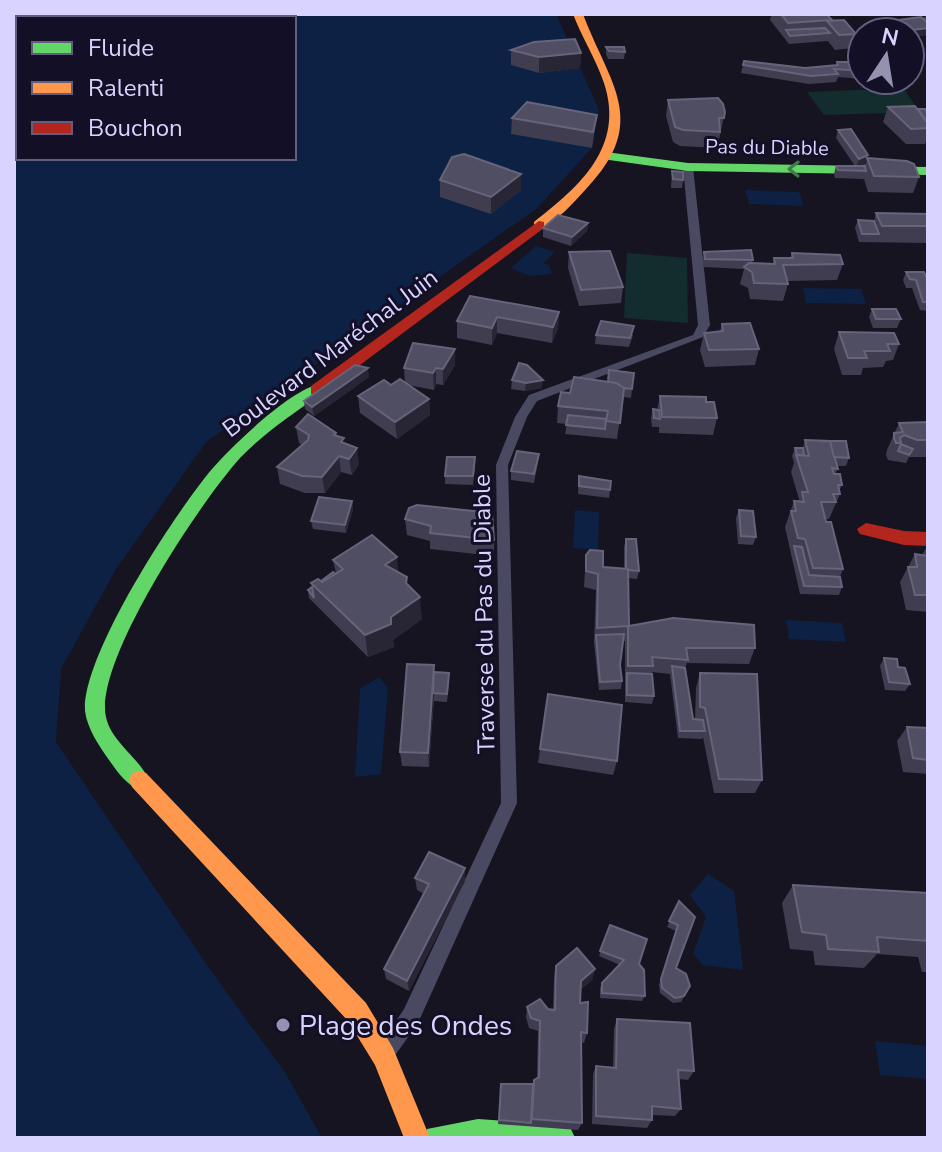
<svg xmlns="http://www.w3.org/2000/svg" width="942" height="1152" viewBox="0 0 942 1152" font-family="'Nunito Sans',sans-serif">
<style>
.green{fill:#132c2d}
.water{fill:#0d2144;fill-rule:evenodd}
.lines{fill:none;stroke-linecap:round;stroke-linejoin:round}
.lane{fill:#4a4962;fill-rule:evenodd}
.fast{fill:#63d668;fill-rule:evenodd}
.slow{fill:#ff974d;fill-rule:evenodd}
.jam{fill:#b3261e;fill-rule:evenodd}
.wall{fill:#403d50}
.shaded-wall{fill:#282635}
.building{fill:#504e63;stroke:#66637b;stroke-width:2}
.oneway{stroke:#3f7c4a}
.poi-dot{fill:#9591b1;stroke:#130f26;stroke-width:3}
.labels{text-anchor:middle;stroke-width:6;stroke-linejoin:round;paint-order:stroke}
.far-street-label{font-size:20px;fill:#d9d4ff;stroke:#130f26}
.street-label{font-size:24px;fill:#d9d4ff;stroke:#130f26}
.near-poi-label{font-size:28px;fill:#d9d4ff;stroke:#130f26;text-anchor:start}
</style>
<rect width="100%" height="100%" fill="#161421"/>
<g class="green">
<polygon points="903,88 920,112 824,115 807,92"/>
<polygon points="627,253 687,258 688,323 624,318"/>
</g>
<g class="water">
<path d="M14,14h542l43,96 -7,38 -56,61 -330,233 -90,127 -55,100 -5,73 153,226 77,106 36,64h-308zM18,18h276v140h-276z"/>
<polygon points="745,190 799,192 804,206 749,204"/>
<polygon points="536,246 555,252 543,263 549,265 552,274 530,276 511,268"/>
<polygon points="803,288 861,289 866,304 806,303"/>
<polygon points="575,510 599,512 598,550 573,548"/>
<polygon points="786,620 842,623 846,642 789,639"/>
<polygon points="379,677 388,688 381,774 355,777 360,689"/>
<polygon points="708,874 734,891 743,970 703,965 693,954 706,917 690,895"/>
<polygon points="875,1041 928,1046 928,1079 880,1075"/>
</g>
<g class="lines">
<polygon class="lane" points="688,164 693,167 710,325 703,337 537,401 527,417 508,465 517,803 418,1023 396,1054 389,1057 382,1054 379,1047 404,1009 501,803 496,465 515,417 529,395 693,335 698,325 683,167"/>
<g class="fast">
<polygon points="606,152 688,163 928,167 928,175 688,171 602,159 600,156"/>
<path d="M316,385l8,5 -3,4c-28,20 -57,39 -81,64 -41,46 -136,190 -135,250 0,31 33,47 44,72l-3,7 -7,2c-13,-4 -22,-18 -30,-29 -10,-14 -22,-32 -24,-49 -3,-56 90,-198 127,-242 21,-24 74,-75 104,-84z"/>
<polygon points="478,1119 562,1125 571,1129 575,1138 423,1138 427,1129"/>
</g>
<g class="slow">
<path d="M573,14h10c26,70 68,107 3,175 -13,14 -29,33 -47,40l-5,-1v-6c46,-36 91,-75 70,-139 -8,-24 -22,-45 -31,-69z"/>
<polygon points="139,771 146,773 366,1003 393,1048 430,1138 404,1138 375,1065 348,1021 132,787 129,780 132,773"/>
</g>
<g class="jam">
<polygon points="539,221 544,222 544,228 321,394 311,394 311,386"/>
<polygon points="866,523 904,531 928,532 928,546 904,545 860,534 857,529"/>
</g>
</g>
<g class="wall">
<polygon points="772,14 826,14 832,21 856,34 852,48 835,50 828,41 789,44 770,20"/>
<polygon points="928,16 928,35 910,37 910,32 893,32 888,28 891,21 923,19 924,17"/>
<polygon points="606,47 625,52 624,59 608,59 606,54"/>
<polygon points="511,50 581,53 580,68 539,73 511,65"/>
<polygon points="744,61 805,68 836,65 837,62 862,62 862,79 838,77 836,82 809,84 741,73"/>
<polygon points="668,100 725,112 717,148 680,146 673,142 666,116"/>
<polygon points="888,107 918,109 928,113 928,136 925,144 906,144 883,122"/>
<polygon points="597,115 592,148 511,134 512,118"/>
<polygon points="838,130 867,158 919,177 913,193 868,192 864,179 835,178 834,174 836,166 855,166 836,138"/>
<polygon points="672,171 683,180 682,188 671,188"/>
<polygon points="521,174 521,190 491,214 440,197 440,180"/>
<polygon points="876,213 928,214 928,243 859,242 855,228 858,220 874,221"/>
<polygon points="588,223 587,231 571,246 543,237 543,228"/>
<polygon points="569,252 623,287 621,303 579,306 568,268"/>
<polygon points="704,252 753,260 752,263 773,264 774,258 790,258 792,253 843,264 837,280 787,281 788,284 783,301 750,299 748,288 740,284 744,269 703,267 703,260"/>
<polygon points="906,272 928,281 928,311 920,310 912,288 906,288 903,280"/>
<polygon points="872,309 901,319 897,328 873,328 869,317"/>
<polygon points="559,312 558,328 552,343 497,333 492,345 457,338 457,321"/>
<polygon points="722,324 759,349 755,365 705,367 700,350 704,333 720,331"/>
<polygon points="839,332 899,344 893,360 886,361 883,367 863,368 861,375 842,375 834,349"/>
<polygon points="596,335 633,335 629,347 595,344"/>
<polygon points="455,349 455,365 443,385 436,384 434,390 408,385 429,399 430,415 397,439 360,413 358,396 391,385 405,383 404,368"/>
<polygon points="519,363 542,388 525,391 511,389 512,380"/>
<polygon points="369,377 314,416 305,409 304,401"/>
<polygon points="574,377 632,389 631,398 623,397 617,439 565,434 567,424 557,423 558,406 570,393"/>
<polygon points="660,396 706,402 717,418 713,435 659,433 659,427 652,427 651,418 653,409 657,410"/>
<polygon points="928,422 928,457 909,457 906,463 888,460 886,455 887,450 899,423"/>
<polygon points="296,427 336,433 336,436 344,444 359,464 352,475 341,472 325,493 305,493 280,484 277,467 302,445 299,443"/>
<polygon points="805,440 849,458 846,466 837,466 838,469 835,474 842,485 839,491 840,494 829,519 825,519 843,569 840,577 842,587 839,595 800,594 785,527 794,501 798,501 799,499 791,472 794,463 792,456 795,448 803,448"/>
<polygon points="538,462 534,483 511,480 511,471"/>
<polygon points="475,466 473,485 445,484 445,476"/>
<polygon points="579,476 611,481 609,498 578,494"/>
<polygon points="352,501 353,509 346,533 313,529 311,521"/>
<polygon points="488,506 488,513 494,540 494,556 430,549 430,541 407,535 405,519 477,512"/>
<polygon points="739,510 756,537 753,545 738,544 736,518"/>
<polygon points="626,539 639,571 637,579 628,578 629,626 755,648 749,664 687,663 685,668 693,719 695,719 696,688 700,673 762,780 755,793 714,793 703,737 702,739 678,738 670,674 652,672 654,696 652,704 625,702 625,641 623,641 620,665 622,681 621,689 599,690 594,643 596,590 584,587 586,555 603,567 624,569 624,547"/>
<polygon points="926,548 928,548 928,612 906,610 900,582 915,554 922,555"/>
<polygon points="333,560 398,572 407,584 422,619 393,640 394,647 368,657 309,598 308,590 312,587 311,583 321,581 336,574"/>
<polygon points="884,658 898,667 910,684 905,691 885,690 880,666"/>
<polygon points="434,665 434,672 449,680 447,702 434,701 434,698 429,767 402,766 400,752"/>
<polygon points="548,694 617,761 613,775 538,763"/>
<polygon points="907,727 928,728 928,774 903,772 897,741"/>
<polygon points="465,868 465,881 409,991 386,979 384,969 424,894 417,890 415,878"/>
<polygon points="793,885 928,893 928,972 922,972 918,957 877,954 864,968 815,965 813,951 790,949 782,903"/>
<polygon points="679,901 676,968 690,986 681,1002 673,1003 660,993 659,985 676,931 667,927"/>
<polygon points="610,925 639,964 645,996 642,1001 600,998 600,988 602,983 620,965 599,956"/>
<polygon points="556,966 595,969 592,980 581,989 580,1003 587,1033 584,1043 581,1042 582,1123 578,1130 498,1124 501,1084 533,1084 537,1078 538,1031 529,1028 526,1017 527,1007 553,1010 554,977"/>
<polygon points="617,1019 694,1071 688,1080 679,1079 681,1109 675,1116 652,1115 652,1120 647,1128 592,1124 593,1074 596,1066 613,1067 614,1029"/>
</g>
<g class="shaded-wall">
<polygon points="912,14 919,14 918,16 911,17"/>
<polygon points="928,28 928,35 910,37 910,32 903,32 903,31"/>
<polygon points="581,53 580,68 539,73 539,57"/>
<polygon points="868,155 866,164 856,167 859,159"/>
<polygon points="521,174 521,190 491,214 491,197"/>
<polygon points="588,223 587,231 571,246 572,237"/>
<polygon points="559,312 558,328 552,343 553,327"/>
<polygon points="497,317 497,333 492,345 492,328"/>
<polygon points="455,349 455,365 443,385 443,369"/>
<polygon points="368,368 369,377 314,416 312,407"/>
<polygon points="436,368 436,384 434,390 433,373"/>
<polygon points="543,380 542,388 525,391 526,383"/>
<polygon points="429,399 430,415 397,439 395,422"/>
<polygon points="357,448 359,464 352,475 349,459"/>
<polygon points="339,456 341,472 325,493 322,477"/>
<polygon points="352,501 353,509 346,533 345,525"/>
<polygon points="397,557 399,580 385,565"/>
<polygon points="420,597 422,619 393,640 394,647 368,657 365,635"/>
<polygon points="434,665 435,680 429,767 428,753"/>
<polygon points="465,868 465,881 409,991 407,981"/>
<polygon points="595,969 592,980 578,992 581,981"/>
</g>
<g class="building">
<polygon points="781,14 826,14 832,20 788,23"/>
<polygon points="921,17 928,23 928,28 903,31 891,21"/>
<polygon points="844,20 856,34 839,35 827,21"/>
<polygon points="825,28 830,33 790,36 786,30"/>
<polygon points="575,39 581,53 539,57 511,50 534,42"/>
<polygon points="606,47 624,47 625,52 609,51"/>
<polygon points="744,61 805,68 838,65 837,62 862,62 862,71 834,69 838,74 811,76 743,65"/>
<polygon points="718,98 723,104 725,112 724,118 719,118 720,132 683,130 675,127 668,100"/>
<polygon points="527,102 597,115 593,132 512,118"/>
<polygon points="915,106 928,124 928,128 911,129 888,107"/>
<polygon points="918,109 925,109 928,113 928,119 925,119"/>
<polygon points="851,129 868,155 859,159 838,130"/>
<polygon points="464,154 521,174 491,197 440,180 452,157"/>
<polygon points="867,158 907,161 914,164 919,177 874,176"/>
<polygon points="836,166 865,166 866,171 838,170"/>
<polygon points="672,171 683,172 683,180 673,179"/>
<polygon points="876,213 928,214 928,226 882,226"/>
<polygon points="558,215 588,223 572,237 543,228"/>
<polygon points="858,220 874,221 879,234 862,234"/>
<polygon points="751,250 753,260 705,259 704,252"/>
<polygon points="610,251 623,287 581,290 569,252"/>
<polygon points="792,253 840,255 843,264 783,265 788,284 754,283 752,272 744,267 749,263 775,264 774,258 793,258"/>
<polygon points="906,272 924,272 928,281 928,302 923,302 916,280 910,279"/>
<polygon points="470,296 559,312 553,327 497,317 492,328 457,321"/>
<polygon points="872,309 896,309 901,319 876,319"/>
<polygon points="601,321 634,326 630,338 596,335"/>
<polygon points="750,323 759,349 709,350 704,333 723,331 722,324"/>
<polygon points="839,332 894,333 899,344 887,344 890,351 864,351 867,358 848,358"/>
<polygon points="413,343 455,349 443,369 436,368 433,373 404,368"/>
<polygon points="519,363 527,365 543,380 526,383 512,380"/>
<polygon points="355,365 368,368 312,407 304,401"/>
<polygon points="609,370 634,373 632,389 624,388 616,383 608,382"/>
<polygon points="574,377 616,383 624,388 620,423 606,421 608,411 558,406 561,392 570,393"/>
<polygon points="400,379 429,399 395,422 358,396 384,380 391,385"/>
<polygon points="660,396 706,397 706,402 714,402 717,418 662,417"/>
<polygon points="653,409 659,410 660,419 654,418"/>
<polygon points="308,414 336,433 334,435 344,438 341,442 357,448 349,459 339,456 322,477 302,476 277,467 308,440 309,435 296,427"/>
<polygon points="568,415 606,419 605,429 566,425"/>
<polygon points="928,422 928,440 917,440 904,435 900,438 901,443 896,443 894,438 894,433 903,432 899,423"/>
<polygon points="805,440 830,441 838,469 832,468 834,474 840,474 842,485 838,485 840,494 833,494 836,502 821,502 826,522 831,522 843,569 813,568 805,539 798,538 791,511 796,511 794,501 804,502 802,492 808,492 796,455 809,456"/>
<polygon points="821,441 846,441 849,458 834,457 830,441"/>
<polygon points="901,444 913,449 909,455 898,451"/>
<polygon points="795,448 803,448 804,455 797,455"/>
<polygon points="517,451 539,454 534,474 511,471"/>
<polygon points="447,457 475,457 473,476 445,476"/>
<polygon points="579,476 611,481 610,490 579,486"/>
<polygon points="319,497 352,501 345,525 311,521"/>
<polygon points="417,505 492,513 494,540 430,533 431,526 405,519 409,508"/>
<polygon points="479,505 488,506 487,513 477,512"/>
<polygon points="739,510 753,511 756,537 741,536"/>
<polygon points="372,535 397,557 385,565 407,577 406,583 420,597 391,617 391,624 365,635 311,583 318,579 322,582 343,569 333,560"/>
<polygon points="626,539 636,539 639,571 628,570 626,569"/>
<polygon points="794,546 802,547 809,575 840,577 842,587 804,586"/>
<polygon points="590,550 603,551 603,567 628,569 629,626 673,618 754,625 755,648 686,648 688,660 652,657 653,666 628,666 628,626 597,628 598,574 586,571 586,555"/>
<polygon points="915,554 928,556 928,595 915,595 908,567 917,567"/>
<polygon points="333,572 335,574 322,582 321,581"/>
<polygon points="312,587 314,598 308,590"/>
<polygon points="624,634 620,665 622,681 600,682 596,635"/>
<polygon points="884,658 897,659 898,667 905,668 910,684 889,682"/>
<polygon points="407,664 434,665 428,753 400,752"/>
<polygon points="672,666 685,668 693,719 703,720 705,731 680,731"/>
<polygon points="434,672 449,673 447,694 433,693"/>
<polygon points="627,673 652,674 654,696 627,695"/>
<polygon points="700,673 757,674 762,780 719,779 705,708 700,707"/>
<polygon points="548,694 622,705 617,761 540,749"/>
<polygon points="907,727 928,728 928,760 913,758"/>
<polygon points="429,852 465,868 407,981 384,969 429,884 415,878"/>
<polygon points="793,885 928,893 928,941 877,937 879,952 828,949 826,935 802,932"/>
<polygon points="679,901 695,917 676,968 686,974 690,986 684,996 675,998 662,988 661,979 678,925 669,921"/>
<polygon points="610,925 647,939 639,964 644,970 645,996 602,993 602,983 624,960 600,951"/>
<polygon points="577,948 595,969 581,981 580,1003 588,1002 587,1033 581,1032 582,1123 532,1119 534,1080 539,1077 540,1021 531,1018 527,1007 540,999 548,1009 555,1010 556,966"/>
<polygon points="617,1019 690,1023 694,1071 678,1070 681,1109 652,1106 652,1120 596,1116 596,1066 616,1068"/>
<polygon points="501,1084 533,1084 531,1123 499,1120"/>
</g>
<defs><path id="oneway-chevron" d="M-2-3.5L2.5 0L-2 3.5" fill="none" stroke-width="1.6" stroke-linecap="round" stroke-linejoin="round" transform="scale(2)"/></defs>
<use class="oneway" href="#oneway-chevron" transform="translate(794 169) rotate(-179)"/>
<circle class="poi-dot" cx="283" cy="1025" r="8"/>
<g class="labels">
<g class="far-street-label">
<text transform="translate(767 147) rotate(1)" y="7">Pas du Diable</text>
</g>
<g class="street-label">
<text transform="translate(330 353) rotate(-37)" y="8">Boulevard Maréchal Juin</text>
<text transform="translate(484 614) rotate(-91)" y="8">Traverse du Pas du Diable</text>
</g>
<g class="near-poi-label">
<text x="299" y="1035">Plage des Ondes</text>
</g>
</g>
<rect width="942" height="1152" fill="none" stroke="#d9d4ff" stroke-width="32"/>
<rect x="16" y="16" width="280" height="144" fill="#130f26" stroke="#625e7d" stroke-width="2"/>
<rect x="32" y="42" width="40" height="12" fill="#63d668" stroke="#625e7d" stroke-width="2"/>
<text x="88" y="56" font-size="24" fill="#d9d4ff">Fluide</text>
<rect x="32" y="82" width="40" height="12" fill="#ff974d" stroke="#625e7d" stroke-width="2"/>
<text x="88" y="96" font-size="24" fill="#d9d4ff">Ralenti</text>
<rect x="32" y="122" width="40" height="12" fill="#b3261e" stroke="#625e7d" stroke-width="2"/>
<text x="88" y="136" font-size="24" fill="#d9d4ff">Bouchon</text>
<g transform="translate(886 56) rotate(12)"><circle r="38" fill="#130f26" stroke="#625e7d" stroke-width="2"/>
<path d="M0-6L14 30L0 20L-14 30Z" fill="#9591b1"/>
<text y="-12" font-size="22" font-weight="bold" text-anchor="middle" fill="#d9d4ff">N</text>
</g>
</svg>
